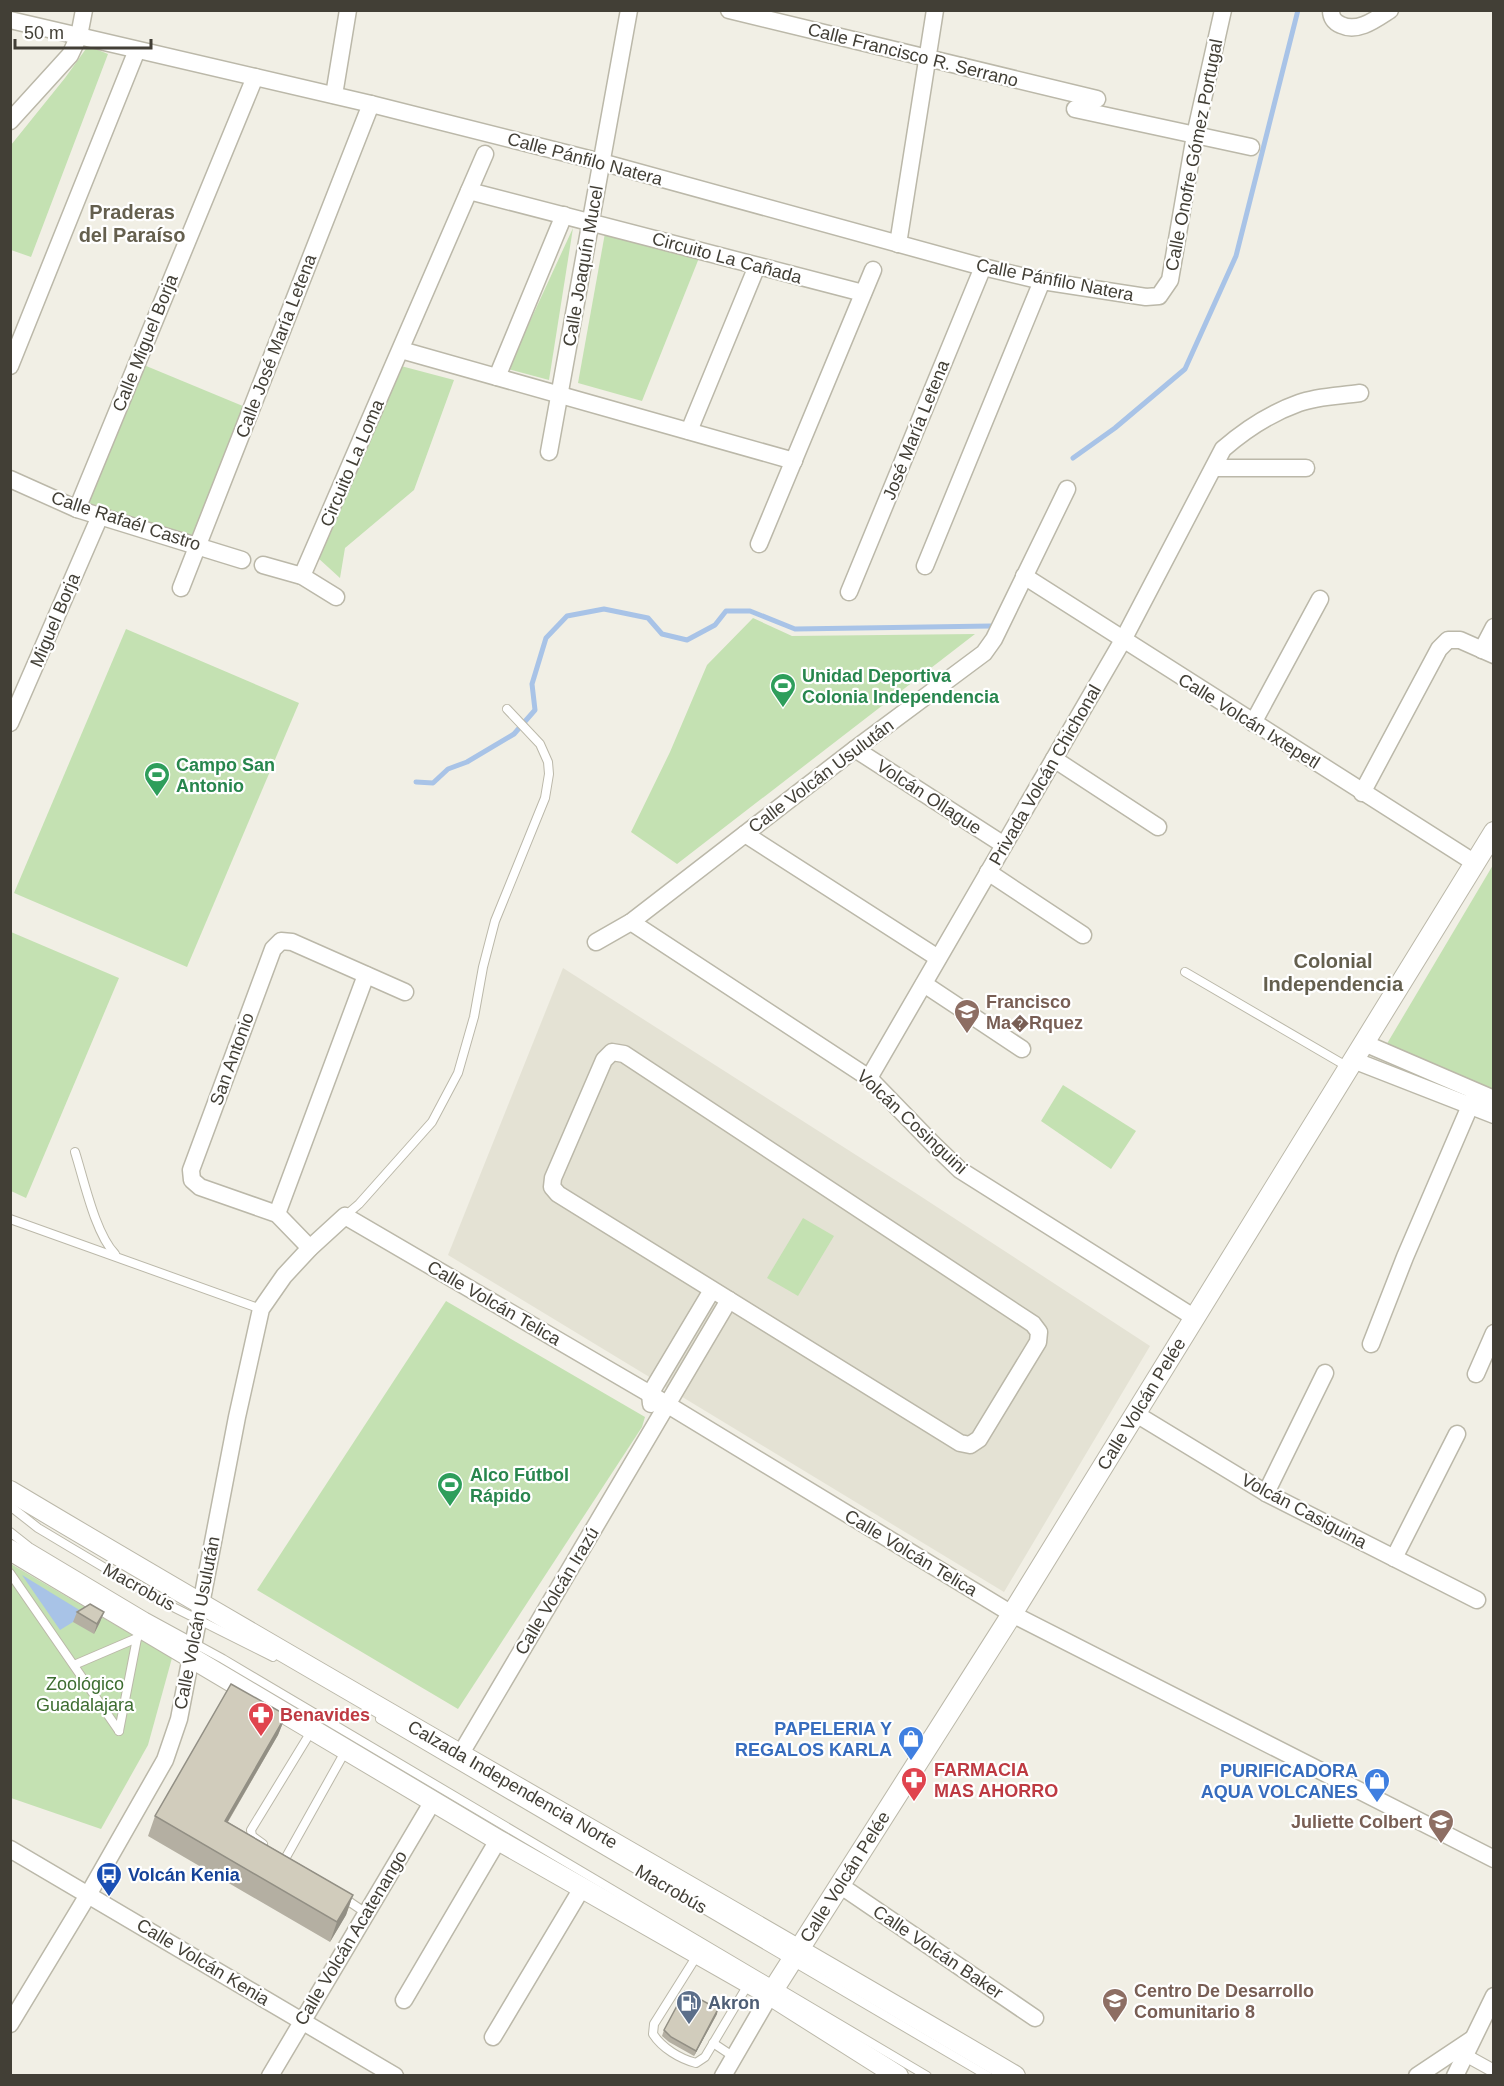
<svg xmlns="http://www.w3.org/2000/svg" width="1504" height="2086" viewBox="0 0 1504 2086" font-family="Arial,sans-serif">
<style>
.residential{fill:#e4e2d4}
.green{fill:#c4e1b2}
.water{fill:#a8c3e7}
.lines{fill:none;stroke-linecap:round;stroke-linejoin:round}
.stream{stroke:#a8c3e7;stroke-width:5}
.service-casing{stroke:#bbb8a9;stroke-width:10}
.pedestrian-casing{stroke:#bbb8a9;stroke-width:14}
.minor-casing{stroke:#bbb8a9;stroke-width:19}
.tertiary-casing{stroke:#bbb8a9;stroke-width:22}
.service{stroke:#fff;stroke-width:8}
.pedestrian{stroke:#fff;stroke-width:12}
.minor{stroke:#fff;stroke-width:16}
.tertiary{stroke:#fff;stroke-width:20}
.wall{fill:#b4afa2}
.shaded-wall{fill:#928f84}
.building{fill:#d1ccbc;stroke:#928f84;stroke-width:1.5}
.labels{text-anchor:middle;stroke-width:4.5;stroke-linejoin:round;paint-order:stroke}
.street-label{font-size:18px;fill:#423f36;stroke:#fff}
.leisure-label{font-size:18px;font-weight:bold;fill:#27864d;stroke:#fff;text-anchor:start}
.education-label{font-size:18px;font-weight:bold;fill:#785e54;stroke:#fff;text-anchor:start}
.park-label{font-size:18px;fill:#3d6d30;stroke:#fff}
.health-label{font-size:18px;font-weight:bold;fill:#be3a42;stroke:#fff;text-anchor:start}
.shop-label{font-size:18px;font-weight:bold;fill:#366cbe;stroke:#fff;text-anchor:end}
.transit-label{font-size:18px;font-weight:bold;fill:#164399;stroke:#fff;text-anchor:start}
.service-label{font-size:18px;font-weight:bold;fill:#4e5e75;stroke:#fff;text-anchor:start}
.neighbourhood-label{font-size:20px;font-weight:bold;fill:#645f4e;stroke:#fff}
</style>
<rect width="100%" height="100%" fill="#f1efe5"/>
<polygon class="residential" points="563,968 914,1192 1150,1346 1004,1592 448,1255"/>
<g class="green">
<polygon points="88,46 108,54 31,257 11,250 11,145 65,78"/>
<polygon points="573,228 549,380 508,369"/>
<polygon points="605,233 699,258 642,401 578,383"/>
<polygon points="139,363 250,409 197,542 81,509"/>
<polygon points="401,366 454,380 414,490 345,548 340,578 317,557"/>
<polygon points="753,618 792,636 975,634 677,864 631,832 670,752 707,665"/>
<polygon points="126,629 299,703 187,967 14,893"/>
<polygon points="1493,865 1493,1093 1385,1047"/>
<polygon points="11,932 119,978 26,1198 11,1191"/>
<polygon points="1063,1085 1136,1131 1111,1169 1041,1121"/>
<polygon points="803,1218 834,1236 798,1296 767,1278"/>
<polygon points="446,1301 645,1417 642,1427 458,1709 257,1590"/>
<polygon points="11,1564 172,1658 148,1745 101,1829 11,1798"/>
</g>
<polygon class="water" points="22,1575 86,1614 60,1630"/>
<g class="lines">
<g class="stream">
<polyline points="1073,458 1115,428 1185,369 1236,256 1298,10"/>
<polyline points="416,782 433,783 448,769 467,762 514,734 535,710 532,684 546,638 567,616 604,609 648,618 662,634 687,640 715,625 726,611 750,611 795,629 991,626"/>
</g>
<defs>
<g id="service">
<polyline points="1185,972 1348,1067"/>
<path d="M75,1152c9,28 20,81 40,102"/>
<polyline points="345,1216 359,1204 432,1122 458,1073 474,1017 483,967 495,921 545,798 549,774 548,762 540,744 507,709"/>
<polyline points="10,1219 261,1309"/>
<polyline points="10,1506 38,1528 155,1598 273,1657"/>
<polyline points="10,1532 29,1547 146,1617 223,1659 927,2076"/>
<polyline points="10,1573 119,1731"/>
<polyline points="74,1665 137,1638"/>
<polyline points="380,1719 988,2076"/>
<polyline points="119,1731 139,1628"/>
<polyline points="263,1844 252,1836 251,1830 312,1730"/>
<polyline points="285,1859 346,1750"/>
<polyline points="341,1896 366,1913"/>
<path d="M698,1954l-44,70 -1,10c9,14 27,25 43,29l9,-6 44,-74"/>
<polyline points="713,2043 734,2057"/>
</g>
<polyline id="pedestrian" points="1465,2055 1494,2071"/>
<g id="minor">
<polyline points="729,10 1097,99"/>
<path d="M1331,10c0,8 3,12 10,15 17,8 35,-6 49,-15"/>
<polyline points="10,20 371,104 601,162 983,267 1042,281 1146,297 1159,296 1170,280 1195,135 1223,10"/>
<polyline points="334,95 348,10"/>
<polyline points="1075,109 1251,147"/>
<polyline points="10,121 70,55 79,36 84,10"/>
<polyline points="469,191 863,293"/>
<polyline points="898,244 935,10"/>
<polyline points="401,350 794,461"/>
<polyline points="10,366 137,50"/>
<polyline points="497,377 564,215"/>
<polyline points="689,431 757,266"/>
<polyline points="549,452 629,10"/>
<polyline points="1214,468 1306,468"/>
<polyline points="10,479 77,509 242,560"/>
<polyline points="77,509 255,77"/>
<polyline points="759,544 873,270"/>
<polyline points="263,565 302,576 336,597"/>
<polyline points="925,566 1042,281"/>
<polyline points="302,576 485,154"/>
<polyline points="1024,576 1475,863"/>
<polyline points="181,588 371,104"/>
<polyline points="849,592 983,267"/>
<polyline points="1482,650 1494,627"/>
<polyline points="10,723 100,516"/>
<polyline points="1253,723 1320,599"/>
<polyline points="855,749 1004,845"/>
<polyline points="1054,759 1158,827"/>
<polyline points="1362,793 1439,649 1448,640 1460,640 1494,655"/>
<polyline points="745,834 938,958"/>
<polyline points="988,872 1083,935"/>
<polyline points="631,922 869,1078 933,1144 960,1170 1195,1318"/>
<polyline points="596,942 631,922 855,749 984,653 994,639 1067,489"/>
<polyline points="924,984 1022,1049"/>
<polyline points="1364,1043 1494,1099"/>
<polygon points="612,1052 624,1054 1033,1324 1039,1332 1038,1342 979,1439 970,1445 960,1443 558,1194 552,1187 553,1178 604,1060"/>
<polyline points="1353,1060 1494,1115"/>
<path d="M869,1078l254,-438 100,-191c23,-20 48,-36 76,-46 19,-7 41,-7 61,-10"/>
<polyline points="277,1214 366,975"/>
<polyline points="310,1248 277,1214 200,1187 192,1180 191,1170 273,949 281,941 292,942 405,992"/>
<polyline points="1371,1344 1405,1257 1476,1092"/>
<polyline points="1476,1374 1494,1333"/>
<polyline points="651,1404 650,1394 712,1290"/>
<polyline points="1136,1414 1266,1493 1477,1600"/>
<polyline points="1266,1493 1325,1373"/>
<polyline points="1394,1558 1457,1434"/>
<polyline points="460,1755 729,1300"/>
<polyline points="10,1849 395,2076"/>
<polyline points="841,1886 1035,2018"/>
<polyline points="404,2000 498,1840"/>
<polyline points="10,2024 88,1895 165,1760 179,1719 237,1417 261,1309 284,1276 310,1248 345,1216 650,1394 1012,1614 1494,1859"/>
<polyline points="493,2037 582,1888"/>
<polyline points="270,2076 433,1801"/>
<polyline points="723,2076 770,1995"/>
<polyline points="1417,2076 1471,2040"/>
<polyline points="1455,2076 1494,1996"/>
</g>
<g id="tertiary">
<path id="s1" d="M10,1491c333,199 671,388 1005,585"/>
<polyline points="10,1550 498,1840 770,1995 898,2076"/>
<path id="s2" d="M770,1995l242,-381 482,-782"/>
</g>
</defs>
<use href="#service" class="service-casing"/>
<use href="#pedestrian" class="pedestrian-casing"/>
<use href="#minor" class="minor-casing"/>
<use href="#tertiary" class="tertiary-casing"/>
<use href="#service" class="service"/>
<use href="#pedestrian" class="pedestrian"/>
<use href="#minor" class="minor"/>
<use href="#tertiary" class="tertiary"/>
</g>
<g class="wall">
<polygon points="77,1612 104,1612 100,1622 94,1634 73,1622"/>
<polygon points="286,1715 278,1735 228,1822 353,1895 346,1915 330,1942 148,1836 155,1816"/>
<polygon points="717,2014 694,2056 669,2042 662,2036 664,2030"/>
</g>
<g class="shaded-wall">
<polygon points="104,1612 100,1622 94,1634 97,1624"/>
<polygon points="286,1715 278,1735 217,1840 225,1821"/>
<polygon points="353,1895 346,1915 330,1942 337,1922"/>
<polygon points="718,2009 717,2014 694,2056 696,2051"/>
</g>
<g class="building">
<polygon points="90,1604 104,1612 97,1624 77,1612"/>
<polygon points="231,1684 286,1715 225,1821 353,1895 337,1922 155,1816"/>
<polygon points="685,1991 718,2009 696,2051 671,2037 664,2030"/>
</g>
<defs>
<symbol id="stadium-pin" viewBox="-11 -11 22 30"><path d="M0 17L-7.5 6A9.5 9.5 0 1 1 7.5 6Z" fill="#2e9e5b" stroke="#fff"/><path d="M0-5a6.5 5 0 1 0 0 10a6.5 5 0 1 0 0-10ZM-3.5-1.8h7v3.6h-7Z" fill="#fff"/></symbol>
<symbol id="school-pin" viewBox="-11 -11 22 30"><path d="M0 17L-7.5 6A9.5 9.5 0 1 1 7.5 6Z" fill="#8d6e63" stroke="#fff"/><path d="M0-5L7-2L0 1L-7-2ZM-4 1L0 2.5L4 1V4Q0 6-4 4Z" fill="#fff"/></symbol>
<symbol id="pharmacy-pin" viewBox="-11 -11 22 30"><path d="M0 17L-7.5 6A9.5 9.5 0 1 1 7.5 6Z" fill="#e0444e" stroke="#fff"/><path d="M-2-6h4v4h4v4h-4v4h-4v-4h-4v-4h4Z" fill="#fff"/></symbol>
<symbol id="shop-pin" viewBox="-11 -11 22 30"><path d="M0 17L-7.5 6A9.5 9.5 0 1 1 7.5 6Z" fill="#3f7fe0" stroke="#fff"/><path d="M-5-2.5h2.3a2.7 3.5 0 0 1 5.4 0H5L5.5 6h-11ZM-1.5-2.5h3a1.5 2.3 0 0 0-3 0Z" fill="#fff"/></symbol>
<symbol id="bus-pin" viewBox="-11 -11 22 30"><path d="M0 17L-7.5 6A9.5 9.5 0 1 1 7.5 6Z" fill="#1a4fb4" stroke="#fff"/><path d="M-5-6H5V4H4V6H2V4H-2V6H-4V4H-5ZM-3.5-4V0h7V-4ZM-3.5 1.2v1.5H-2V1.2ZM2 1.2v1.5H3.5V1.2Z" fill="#fff"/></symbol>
<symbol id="fuel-pin" viewBox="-11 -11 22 30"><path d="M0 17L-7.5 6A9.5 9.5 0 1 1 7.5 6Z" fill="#5c6f8a" stroke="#fff"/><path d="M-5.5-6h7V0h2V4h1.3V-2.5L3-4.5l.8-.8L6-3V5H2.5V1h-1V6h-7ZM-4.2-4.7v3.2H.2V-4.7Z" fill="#fff"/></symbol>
</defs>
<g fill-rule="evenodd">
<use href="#stadium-pin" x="768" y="671" width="30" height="40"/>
<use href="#stadium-pin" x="142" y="760" width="30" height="40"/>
<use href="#school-pin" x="952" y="997" width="30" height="40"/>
<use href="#stadium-pin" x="435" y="1470" width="30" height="40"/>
<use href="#pharmacy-pin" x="246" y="1700" width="30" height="40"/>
<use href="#shop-pin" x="896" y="1724" width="30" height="40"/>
<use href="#pharmacy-pin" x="899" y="1765" width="30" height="40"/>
<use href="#shop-pin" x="1362" y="1766" width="30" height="40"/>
<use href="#school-pin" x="1426" y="1807" width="30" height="40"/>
<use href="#bus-pin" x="94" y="1860" width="30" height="40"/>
<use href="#school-pin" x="1100" y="1986" width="30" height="40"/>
<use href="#fuel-pin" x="674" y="1988" width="30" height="40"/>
</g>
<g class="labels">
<g class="street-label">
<text transform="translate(913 55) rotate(14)" y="6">Calle Francisco R. Serrano</text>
<text transform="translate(1194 155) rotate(-79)" y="6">Calle Onofre Gómez Portugal</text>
<text transform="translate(585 159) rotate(15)" y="6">Calle Pánfilo Natera</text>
<text transform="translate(727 258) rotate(15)" y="6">Circuito La Cañada</text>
<text transform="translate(583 266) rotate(-80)" y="6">Calle Joaquín Mucel</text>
<text transform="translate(1055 280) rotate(11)" y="6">Calle Pánfilo Natera</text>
<text transform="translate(145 343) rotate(-68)" y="6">Calle Miguel Borja</text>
<text transform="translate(276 346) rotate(-69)" y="6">Calle José María Letena</text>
<text transform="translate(916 430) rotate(-68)" y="6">José María Letena</text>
<text transform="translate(352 463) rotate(-67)" y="6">Circuito La Loma</text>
<text transform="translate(126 521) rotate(18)" y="6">Calle Rafaél Castro</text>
<text transform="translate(55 620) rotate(-67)" y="6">Miguel Borja</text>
<text transform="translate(1249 721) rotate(32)" y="6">Calle Volcán Ixtepetl</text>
<text transform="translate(1045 775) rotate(-60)" y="6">Privada Volcán Chichonal</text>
<text transform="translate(821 776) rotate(-37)" y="6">Calle Volcán Usulután</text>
<text transform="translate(929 797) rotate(33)" y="6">Volcán Ollague</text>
<text transform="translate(232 1059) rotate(-70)" y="6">San Antonio</text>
<text transform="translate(912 1122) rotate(43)" y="6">Volcán Cosinguini</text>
<text transform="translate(494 1303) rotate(30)" y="6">Calle Volcán Telica</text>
<text dy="6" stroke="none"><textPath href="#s2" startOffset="698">Calle Volcán Pelée</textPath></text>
<text transform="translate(1304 1511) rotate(28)" y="6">Volcán Casiguina</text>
<text transform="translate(911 1553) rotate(31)" y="6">Calle Volcán Telica</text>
<text transform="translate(139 1587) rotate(29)" y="6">Macrobús</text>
<text transform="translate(557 1591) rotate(-59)" y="6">Calle Volcán Irazú</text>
<text transform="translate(197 1623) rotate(-79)" y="6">Calle Volcán Usulután</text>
<text dy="6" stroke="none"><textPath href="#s1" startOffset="582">Calzada Independencia Norte</textPath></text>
<text dy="6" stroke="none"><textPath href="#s2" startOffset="140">Calle Volcán Pelée</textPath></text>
<text transform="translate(671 1889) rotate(30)" y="6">Macrobús</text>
<text transform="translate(351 1938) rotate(-59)" y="6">Calle Volcán Acatenango</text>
<text transform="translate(938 1952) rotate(34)" y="6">Calle Volcán Baker</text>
<text transform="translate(203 1962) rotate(31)" y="6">Calle Volcán Kenia</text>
</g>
<g class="leisure-label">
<text x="802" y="682">Unidad Deportiva<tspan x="802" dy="21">Colonia Independencia</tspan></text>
<text x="176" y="771">Campo San<tspan x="176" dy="21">Antonio</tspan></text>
<text x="470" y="1481">Alco Fútbol<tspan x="470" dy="21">Rápido</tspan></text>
</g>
<g class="education-label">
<text x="986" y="1008">Francisco<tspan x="986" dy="21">Ma�Rquez</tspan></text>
<text x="1422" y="1828" text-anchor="end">Juliette Colbert</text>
<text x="1134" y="1997">Centro De Desarrollo<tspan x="1134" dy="21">Comunitario 8</tspan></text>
</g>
<g class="park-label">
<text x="85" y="1690">Zoológico<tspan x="85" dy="21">Guadalajara</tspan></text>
</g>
<g class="health-label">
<text x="280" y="1721">Benavides</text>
<text x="934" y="1776">FARMACIA<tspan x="934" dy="21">MAS AHORRO</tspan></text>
</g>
<g class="shop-label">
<text x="892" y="1735">PAPELERIA Y<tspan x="892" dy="21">REGALOS KARLA</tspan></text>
<text x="1358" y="1777">PURIFICADORA<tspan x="1358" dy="21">AQUA VOLCANES</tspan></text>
</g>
<g class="transit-label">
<text x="128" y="1881">Volcán Kenia</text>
</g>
<g class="service-label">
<text x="708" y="2009">Akron</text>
</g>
<g class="neighbourhood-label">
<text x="132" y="219">Praderas<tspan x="132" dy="23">del Paraíso</tspan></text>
<text x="1333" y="968">Colonial<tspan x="1333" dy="23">Independencia</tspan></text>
</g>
</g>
<rect width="1504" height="2086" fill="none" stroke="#423f36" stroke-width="24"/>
<path d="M15 39v9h136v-9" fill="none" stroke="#423f36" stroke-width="3"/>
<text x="24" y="39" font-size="18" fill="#423f36" stroke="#ffffff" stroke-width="4.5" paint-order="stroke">50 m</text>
</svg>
